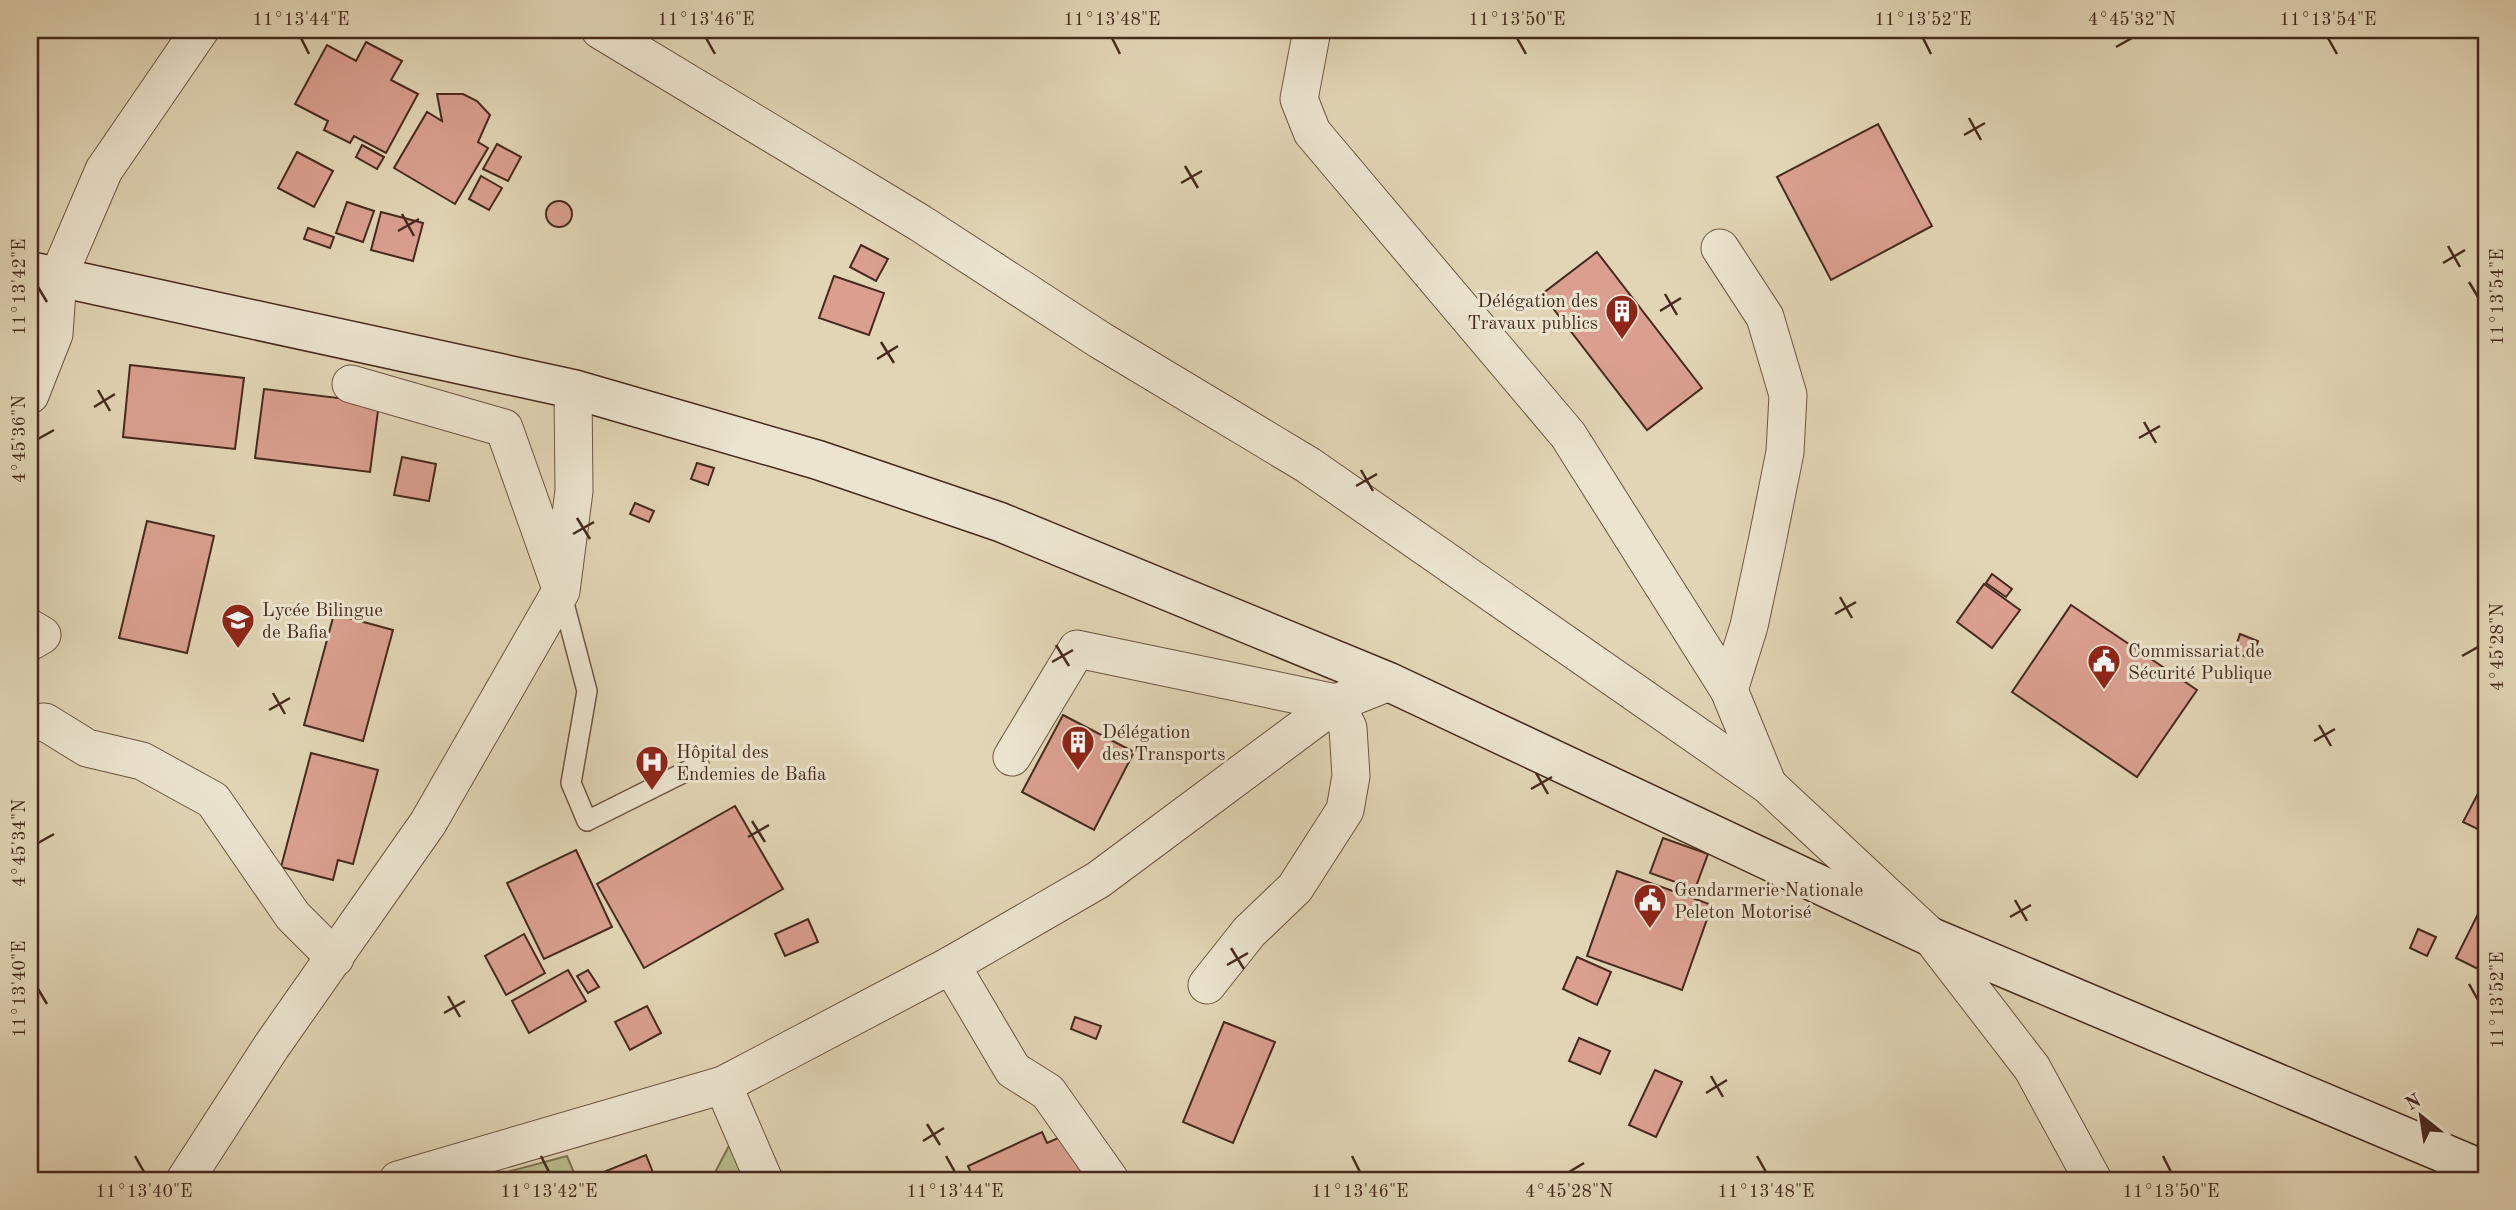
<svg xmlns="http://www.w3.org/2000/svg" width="2516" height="1210" viewBox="0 0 2516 1210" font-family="'Old Standard TT',serif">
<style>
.green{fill:#b7bc8b;stroke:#7f7354;stroke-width:2}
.building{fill:#da9f8f;stroke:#472a1d;stroke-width:2}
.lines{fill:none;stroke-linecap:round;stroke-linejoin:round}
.service-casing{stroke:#6e5543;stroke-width:22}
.minor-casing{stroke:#6e5543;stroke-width:39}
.secondary-casing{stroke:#472a1d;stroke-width:41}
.service{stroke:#ece4cf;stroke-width:19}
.minor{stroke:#ece4cf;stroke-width:37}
.secondary{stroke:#ece4cf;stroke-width:38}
.ticks{fill:none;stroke:#472a1d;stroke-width:2.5}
.labels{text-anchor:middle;stroke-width:6;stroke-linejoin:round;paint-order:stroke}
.poi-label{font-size:19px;fill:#472a1d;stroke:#ece4cf;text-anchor:start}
.neatline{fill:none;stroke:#472a1d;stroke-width:2.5}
.ticks-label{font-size:18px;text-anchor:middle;fill:#472a1d}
</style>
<rect width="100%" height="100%" fill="#e1d5b5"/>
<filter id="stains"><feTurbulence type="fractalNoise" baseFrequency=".00286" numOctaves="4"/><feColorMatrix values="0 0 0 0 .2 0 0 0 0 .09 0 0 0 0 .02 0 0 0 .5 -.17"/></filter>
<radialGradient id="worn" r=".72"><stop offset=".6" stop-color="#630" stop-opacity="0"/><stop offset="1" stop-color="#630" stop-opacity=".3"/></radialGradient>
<g class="green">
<polygon points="732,1140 748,1180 711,1180"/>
<polygon points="567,1156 577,1180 477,1180"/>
</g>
<g class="building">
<polygon points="366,42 402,61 391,80 418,94 386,153 354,136 350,143 324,130 328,121 295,104 327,45 356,61"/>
<polygon points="437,94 463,94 477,101 490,115 478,142 488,148 455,204 394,168 427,112 442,121"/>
<polygon points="1878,124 1932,226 1831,280 1777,177"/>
<polygon points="497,144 521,157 508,181 483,169"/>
<polygon points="362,145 384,157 377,169 356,157"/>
<polygon points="297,152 333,171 314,207 278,188"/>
<polygon points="481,176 502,188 489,210 469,199"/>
<circle cx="559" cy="214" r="13"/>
<polygon points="347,202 374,211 363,242 336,233"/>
<polygon points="381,212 423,223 413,261 371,250"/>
<polygon points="308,228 334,237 330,248 304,239"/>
<polygon points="861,245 888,259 876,281 850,267"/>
<polygon points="1597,252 1702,388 1647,430 1542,294"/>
<polygon points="834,276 884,293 869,335 819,318"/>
<polygon points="130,365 244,378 235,449 123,437"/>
<polygon points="264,389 379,403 370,472 255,458"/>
<polygon points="402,457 436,464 429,501 394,495"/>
<polygon points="697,463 714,468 708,485 691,479"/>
<polygon points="635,503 654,511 649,522 630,514"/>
<polygon points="147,521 214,536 187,653 119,638"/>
<polygon points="1992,574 2012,589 2006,597 1986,583"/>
<polygon points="1984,584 2020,610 1992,648 1957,622"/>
<polygon points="2071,605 2197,690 2137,777 2012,692"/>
<polygon points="334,614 393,630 363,741 304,725"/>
<polygon points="2240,634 2258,641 2251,659 2234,652"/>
<polygon points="1063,715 1134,752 1094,830 1022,792"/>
<polygon points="311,753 378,770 353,864 338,860 333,880 281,867"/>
<polygon points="2483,784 2486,785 2486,833 2463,822"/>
<polygon points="735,806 783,889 644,968 597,884"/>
<polygon points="1663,838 1708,854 1695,889 1650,873"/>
<polygon points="576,850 612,927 544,959 507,883"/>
<polygon points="1617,871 1712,905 1682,990 1587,956"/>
<polygon points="2486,898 2486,973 2456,958"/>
<polygon points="808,919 818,942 785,956 775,934"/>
<polygon points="2418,929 2436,937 2427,956 2410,948"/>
<polygon points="524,934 545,973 506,995 485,956"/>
<polygon points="1577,957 1611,972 1597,1005 1563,989"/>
<polygon points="568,970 586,1001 529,1033 512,1001"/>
<polygon points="588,970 599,987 588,993 577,976"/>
<polygon points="647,1006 661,1033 630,1050 615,1022"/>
<polygon points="1075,1017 1101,1026 1096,1039 1071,1029"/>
<polygon points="1224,1022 1275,1042 1233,1143 1183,1122"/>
<polygon points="1579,1038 1610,1051 1600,1074 1569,1061"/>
<polygon points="1655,1070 1682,1082 1656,1137 1629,1125"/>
<polygon points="1042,1132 1047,1143 1063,1136 1099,1180 974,1180 968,1166"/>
<polygon points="646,1155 656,1180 598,1180 596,1175"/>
</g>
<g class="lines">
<defs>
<polyline id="service" points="561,592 587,691 571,783 587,821 699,765"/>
<g id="minor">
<polyline points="600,30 920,223 1100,340 1308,465 1768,785 1931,937 2032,1068 2093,1180"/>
<polyline points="1312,30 1299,99 1312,132 1568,435 1729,690 1768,785"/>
<polyline points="1720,248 1765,317 1788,395 1785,452 1767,542 1749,626 1729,690"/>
<polyline points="351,384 504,428 559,583"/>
<polyline points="30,395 54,334 58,277 104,170 200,30"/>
<polyline points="30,628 42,635 30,642"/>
<polyline points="30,723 45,722 87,748 142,761 213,800 293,916 335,958"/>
<polyline points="1012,757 1077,649 1336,703 1348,728 1351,776 1345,810 1295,888 1249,932 1207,985"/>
<polyline points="951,965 1013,1070 1048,1092 1110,1180"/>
<polyline points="723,1085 764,1180"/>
<polyline points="185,1180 271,1047 428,823 561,591 574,491 573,389"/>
<polyline points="398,1180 723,1085 951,965 1098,880 1336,703 1389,682"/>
</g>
<polyline id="secondary" points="30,271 573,389 818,460 1000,522 1389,682 1931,937 2486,1171"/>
</defs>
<use href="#service" class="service-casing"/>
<use href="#minor" class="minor-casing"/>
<use href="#secondary" class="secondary-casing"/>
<use href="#service" class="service"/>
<use href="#minor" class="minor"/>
<use href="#secondary" class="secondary"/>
</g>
<path class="ticks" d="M301,38l8,16M706,38l9,16M1112,38l8,16M1517,38l9,16M1923,38l8,16M2328,38l9,16M2116,47l16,-9M1969,118l12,22M1964,135l21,-12M1185,166l13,22M1181,183l21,-12M402,214l12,22M398,231l21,-12M2448,246l12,21M2443,263l22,-13M2469,282l9,15M38,287l9,15M1665,294l12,21M1660,311l21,-13M881,342l13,21M877,359l21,-13M98,390l12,21M94,407l21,-13M2144,422l12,21M2139,438l21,-12M38,439l16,-9M1361,470l12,21M1356,486l21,-12M577,518l13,21M573,534l21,-12M1840,597l12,21M1835,614l21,-12M1056,645l13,21M2462,656l16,-9M1052,662l21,-12M273,693l12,21M269,710l21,-12M2319,725l12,21M2314,741l21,-12M1536,773l12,21M1531,789l21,-12M752,821l13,21M748,837l21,-12M38,843l16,-9M2015,900l12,21M2010,917l21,-12M1231,948l13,21M1227,965l21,-12M2469,984l9,16M38,989l9,15M448,996l12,21M444,1013l21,-12M1711,1076l12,21M1706,1093l21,-13M927,1124l13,21M923,1141l21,-13M135,1156l9,16M541,1156l8,16M946,1156l9,16M1352,1156l8,16M1757,1156l9,16M2163,1156l8,16M1569,1172l15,-9"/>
<defs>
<symbol id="building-pin" viewBox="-11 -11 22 30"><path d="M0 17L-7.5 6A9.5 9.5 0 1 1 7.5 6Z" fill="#8f2418" stroke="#ece4cf"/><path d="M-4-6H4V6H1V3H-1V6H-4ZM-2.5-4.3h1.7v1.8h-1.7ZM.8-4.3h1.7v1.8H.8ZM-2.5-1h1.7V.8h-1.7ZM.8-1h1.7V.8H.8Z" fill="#fff"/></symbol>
<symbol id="school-pin" viewBox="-11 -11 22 30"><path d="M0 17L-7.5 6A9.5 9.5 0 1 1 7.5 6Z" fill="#8f2418" stroke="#ece4cf"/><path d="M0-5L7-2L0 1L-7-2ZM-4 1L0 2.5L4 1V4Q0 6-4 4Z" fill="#fff"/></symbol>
<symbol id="civic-pin" viewBox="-11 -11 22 30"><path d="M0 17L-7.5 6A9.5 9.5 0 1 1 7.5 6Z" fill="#8f2418" stroke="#ece4cf"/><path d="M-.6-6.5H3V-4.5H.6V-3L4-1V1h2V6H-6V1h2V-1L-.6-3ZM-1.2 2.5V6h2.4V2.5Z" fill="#fff"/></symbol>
<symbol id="hospital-pin" viewBox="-11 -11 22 30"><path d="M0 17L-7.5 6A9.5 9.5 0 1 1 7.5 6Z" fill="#8f2418" stroke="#ece4cf"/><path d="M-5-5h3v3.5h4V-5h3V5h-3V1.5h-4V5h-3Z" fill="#fff"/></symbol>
</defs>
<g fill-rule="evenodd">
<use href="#building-pin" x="1603" y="292" width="38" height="52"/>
<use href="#school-pin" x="219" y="601" width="38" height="52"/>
<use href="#civic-pin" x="2085" y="642" width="38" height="52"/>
<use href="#building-pin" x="1059" y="723" width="38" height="52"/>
<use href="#hospital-pin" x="633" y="743" width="38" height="52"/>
<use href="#civic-pin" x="1631" y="881" width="38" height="52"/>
</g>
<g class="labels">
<g class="poi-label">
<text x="1598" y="307" text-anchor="end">Délégation des<tspan x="1598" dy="22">Travaux publics</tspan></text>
<text x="262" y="616">Lycée Bilingue<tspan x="262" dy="22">de Bafia</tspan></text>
<text x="2128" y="657">Commissariat de<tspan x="2128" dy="22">Sécurité Publique</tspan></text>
<text x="1102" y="738">Délégation<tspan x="1102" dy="22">des Transports</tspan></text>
<text x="676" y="758">Hôpital des<tspan x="676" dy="22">Endemies de Bafia</tspan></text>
<text x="1674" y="896">Gendarmerie Nationale<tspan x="1674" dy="22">Peleton Motorisé</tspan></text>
</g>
</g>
<rect width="2516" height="1210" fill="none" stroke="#e1d5b5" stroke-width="77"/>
<g transform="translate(2421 1116) rotate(330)" stroke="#ece4cf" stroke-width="5" paint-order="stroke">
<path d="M0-5L12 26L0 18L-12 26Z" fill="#472a1d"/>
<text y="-10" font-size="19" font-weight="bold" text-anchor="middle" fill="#472a1d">N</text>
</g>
<rect x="38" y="38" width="2440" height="1134" class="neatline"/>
<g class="ticks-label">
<text x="301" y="25">11°13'44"E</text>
<text x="706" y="25">11°13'46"E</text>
<text x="1112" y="25">11°13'48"E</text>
<text x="1517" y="25">11°13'50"E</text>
<text x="1923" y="25">11°13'52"E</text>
<text x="2132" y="25">4°45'32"N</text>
<text x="2328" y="25">11°13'54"E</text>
<text transform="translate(19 287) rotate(-90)" y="6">11°13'42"E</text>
<text transform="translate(2497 297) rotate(-90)" y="6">11°13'54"E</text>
<text transform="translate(19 439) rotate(-90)" y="6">4°45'36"N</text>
<text transform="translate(2497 647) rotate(-90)" y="6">4°45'28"N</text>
<text transform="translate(19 843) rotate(-90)" y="6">4°45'34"N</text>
<text transform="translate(19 989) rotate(-90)" y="6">11°13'40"E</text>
<text transform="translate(2497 1000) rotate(-90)" y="6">11°13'52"E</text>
<text x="144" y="1197">11°13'40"E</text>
<text x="549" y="1197">11°13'42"E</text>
<text x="955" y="1197">11°13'44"E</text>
<text x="1360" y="1197">11°13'46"E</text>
<text x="1569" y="1197">4°45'28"N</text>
<text x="1766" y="1197">11°13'48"E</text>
<text x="2171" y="1197">11°13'50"E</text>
</g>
<rect width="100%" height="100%" filter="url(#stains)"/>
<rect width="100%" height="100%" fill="url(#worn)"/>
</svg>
